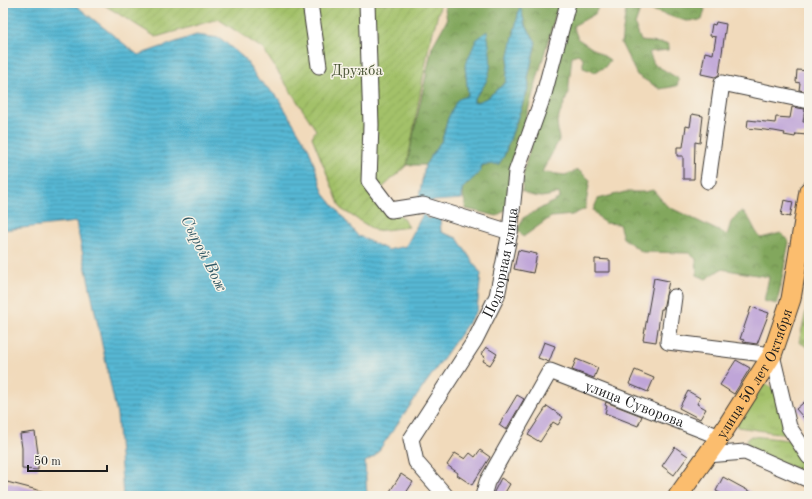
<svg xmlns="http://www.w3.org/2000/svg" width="812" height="499" viewBox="0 0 812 499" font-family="'Old Standard TT',serif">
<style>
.grass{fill:url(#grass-tufts);stroke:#606e42}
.forest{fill:url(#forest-crowns);stroke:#4f623c}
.cemetery{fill:url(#cemetery-stones);stroke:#606e42}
.garden{fill:url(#garden-furrows);stroke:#606e42}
.water{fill:url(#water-rules);stroke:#396a78}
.building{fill:#bfa5d8}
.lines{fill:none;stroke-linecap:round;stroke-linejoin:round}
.minor-casing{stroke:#3c3834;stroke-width:17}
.major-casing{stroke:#3c3834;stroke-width:21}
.minor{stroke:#fff;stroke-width:15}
.major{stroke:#fbbd6e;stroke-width:19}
.labels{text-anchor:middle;stroke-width:3;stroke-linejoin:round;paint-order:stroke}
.park-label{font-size:15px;fill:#4b5637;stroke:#f7f3e8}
.street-label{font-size:15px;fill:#1c1c1c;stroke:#f7f3e8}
.water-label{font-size:16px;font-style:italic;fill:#335a66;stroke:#f7f3e8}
</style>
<defs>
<pattern id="grass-tufts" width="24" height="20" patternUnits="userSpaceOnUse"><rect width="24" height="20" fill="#a3c169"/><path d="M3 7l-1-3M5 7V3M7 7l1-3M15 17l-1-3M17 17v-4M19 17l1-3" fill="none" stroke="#8ca55a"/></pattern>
<pattern id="forest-crowns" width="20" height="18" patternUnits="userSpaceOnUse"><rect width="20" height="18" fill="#82a75d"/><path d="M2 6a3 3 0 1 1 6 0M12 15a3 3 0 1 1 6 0" fill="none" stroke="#6a874c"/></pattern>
<pattern id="cemetery-stones" width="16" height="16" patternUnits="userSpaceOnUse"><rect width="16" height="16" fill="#a3c169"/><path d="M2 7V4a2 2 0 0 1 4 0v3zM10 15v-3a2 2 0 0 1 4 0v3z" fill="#8ca55a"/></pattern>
<pattern id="garden-furrows" width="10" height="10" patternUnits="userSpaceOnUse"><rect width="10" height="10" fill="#a3c169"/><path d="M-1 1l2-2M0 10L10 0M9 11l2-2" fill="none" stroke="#8ca55a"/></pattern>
<pattern id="water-rules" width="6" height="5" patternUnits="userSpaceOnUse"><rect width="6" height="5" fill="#56b8d4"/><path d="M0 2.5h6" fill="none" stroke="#4695ab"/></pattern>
</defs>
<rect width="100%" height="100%" fill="#f7f3e8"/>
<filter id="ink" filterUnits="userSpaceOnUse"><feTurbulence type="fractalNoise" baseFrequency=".025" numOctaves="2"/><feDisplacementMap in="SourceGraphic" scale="8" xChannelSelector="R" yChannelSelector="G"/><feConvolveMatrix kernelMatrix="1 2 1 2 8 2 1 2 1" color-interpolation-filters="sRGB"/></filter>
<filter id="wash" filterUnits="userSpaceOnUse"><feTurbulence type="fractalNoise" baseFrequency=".012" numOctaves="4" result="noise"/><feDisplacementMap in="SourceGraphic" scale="16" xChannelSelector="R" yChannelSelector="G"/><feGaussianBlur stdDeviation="0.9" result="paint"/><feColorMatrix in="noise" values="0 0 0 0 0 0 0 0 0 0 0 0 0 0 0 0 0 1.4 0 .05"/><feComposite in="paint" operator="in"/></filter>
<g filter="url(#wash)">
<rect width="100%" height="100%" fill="#f1dabb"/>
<g class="grass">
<polygon points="767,384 775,391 790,435 738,427 737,420 760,386"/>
<polygon points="751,436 789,440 809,467 809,475 750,449 746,440"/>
</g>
<g class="forest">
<polygon points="444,3 559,3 510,173 506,209 497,216 466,209 462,189 482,165 499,164 504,156 529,86 528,78 536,42 525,24 520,7 509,55 506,82 487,98 474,103 474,98 481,91 465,66 468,95 448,118 442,140 425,165 407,165 432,47 447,20"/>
<path d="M573,3h27l-5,11 -22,12 5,13 32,21 -5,7 -10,5 -12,-4v-10l-5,-4 -6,2 -4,38 -11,27 2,19 -17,32 23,3 13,-5 12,10 -5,29 -13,6 -21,2 -28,20 -5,-7 5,-12 37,-20 -1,-5c-15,5 -24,6 -37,-2l2,-22z"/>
<polygon points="627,3 698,3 705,9 702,20 686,21 641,7 635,25 641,41 668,44 668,50 649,52 654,64 679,79 677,86 660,89 637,75 621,43"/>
<path d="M653,190l14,16 60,29 4,-13 10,-11c11,6 11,18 20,27l20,-5 8,9 -12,62 -13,-3 5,-24 -48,-8 -15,10 -9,-4 -1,-16 -7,-6 -47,-1 -19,-14 -4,-14 -15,-1 -11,-13 5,-11 27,-7h20z"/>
</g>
<polygon class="cemetery" points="809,298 809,348 799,342"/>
<polygon class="garden" points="101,3 441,3 429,46 407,165 381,189 409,227 376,231 341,209 312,137 316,130 263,49 218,19 156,37"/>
<g class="water">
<polygon points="3,3 73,3 138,55 196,35 220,38 245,59 257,78 278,98 309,149 324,194 357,235 388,250 406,246 423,214 428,219 440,215 441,232 457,238 481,274 477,310 375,456 365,462 367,496 123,496 117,415 76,222 3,230"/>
<path d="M520,6l5,18 11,18 -8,36 1,8 -25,70 -5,8 -17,1 -2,7 -18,17v10l-44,3 7,-37 17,-25 6,-22 9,-18 11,-5 -3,-29 11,-26 11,-9c4,29 9,44 -13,67v5l13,-5 19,-16 3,-27z"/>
</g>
<g id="blocks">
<g class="building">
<polygon points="716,22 726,24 719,75 715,77 701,74 705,52 713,54 716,37 710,36 712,24 715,25"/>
<polygon points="797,70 809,71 809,92 799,90 800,83 796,82"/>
<polygon points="792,107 805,109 803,122 809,122 807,135 796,134 795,137 784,135 785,133 774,131 747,128 748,120 775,123 776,117 790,118"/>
<polygon points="692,114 703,116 700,143 695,142 694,179 683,179 683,156 677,156 677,147 683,147 686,126 690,127"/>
<polygon points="784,200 793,202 790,217 781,215"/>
<polygon points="518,250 537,254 533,273 514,269"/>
<polygon points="595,259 610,260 610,272 595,272"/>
<polygon points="654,278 669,281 663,309 661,309 656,342 643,340"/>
<polygon points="751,307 769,313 757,344 743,342 744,340 740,339"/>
<polygon points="544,342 555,346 549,362 538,358"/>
<polygon points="486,347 497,354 490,365 483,361 485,357 481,354"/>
<polygon points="576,359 598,368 594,378 572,370"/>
<polygon points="736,360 750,368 734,394 720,385"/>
<polygon points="635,370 654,378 648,392 629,384"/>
<polygon points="688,391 700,398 697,404 706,409 700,419 679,408"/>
<polygon points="517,395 524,399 506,430 499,425"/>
<polygon points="809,398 809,424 796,409"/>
<polygon points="606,402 642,416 638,426 605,413 607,406 605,405"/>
<polygon points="547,406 563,417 558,425 553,422 540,442 528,435"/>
<polygon points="35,432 38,453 38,470 22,469 22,448 20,434"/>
<polygon points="675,447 688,456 674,475 662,466"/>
<polygon points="480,450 490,457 472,485 457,475 458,473 447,465 455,453 465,459 470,453 475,457"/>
<polygon points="401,474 413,482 404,496 387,496"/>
<polygon points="723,477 758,496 726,496 716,491"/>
<polygon points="501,478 510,484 503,496 492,496"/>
<polygon points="7,482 49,493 49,496 4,496"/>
</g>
</g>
</g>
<g filter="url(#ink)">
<use href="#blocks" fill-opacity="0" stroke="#3c3834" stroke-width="1"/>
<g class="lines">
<defs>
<g id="minor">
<polyline points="310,3 319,66"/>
<polyline points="367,3 371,125 369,181 391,210 423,205 510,232"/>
<polyline points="708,181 722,83 809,101"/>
<polyline points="674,297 668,342 772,355 789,427 809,457"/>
<polyline points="707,455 745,452 809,480"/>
<path id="s1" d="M446,496l-30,-34 -5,-23 64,-99 22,-44 13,-64 6,-60 28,-78 24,-91"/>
<path id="s2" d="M483,496l4,-14 63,-111 170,66"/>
</g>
<g id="major">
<path id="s3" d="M678,496l42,-59 52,-82 19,-56 18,-108"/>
</g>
</defs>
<use href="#minor" class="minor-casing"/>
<use href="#major" class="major-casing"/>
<use href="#minor" class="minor"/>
<use href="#major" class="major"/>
</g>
</g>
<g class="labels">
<g class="park-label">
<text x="357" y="75">Дружба</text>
</g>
<g class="street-label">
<text dy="5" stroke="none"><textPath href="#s1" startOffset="269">Подгорная улица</textPath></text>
<text dy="5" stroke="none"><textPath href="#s3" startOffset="145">улица 50 лет Октября</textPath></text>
<text dy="5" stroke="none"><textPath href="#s2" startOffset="233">улица Суворова</textPath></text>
</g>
<g class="water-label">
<text transform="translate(205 253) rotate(63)" y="6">Сырой Вож</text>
</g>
</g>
<rect width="812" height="499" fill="none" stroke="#f7f3e8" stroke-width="16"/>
<path d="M28 465v6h79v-6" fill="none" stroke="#1c1c1c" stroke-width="2"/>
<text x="34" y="465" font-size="12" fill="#1c1c1c" stroke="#f7f3e8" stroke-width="3" paint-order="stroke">50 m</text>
</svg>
